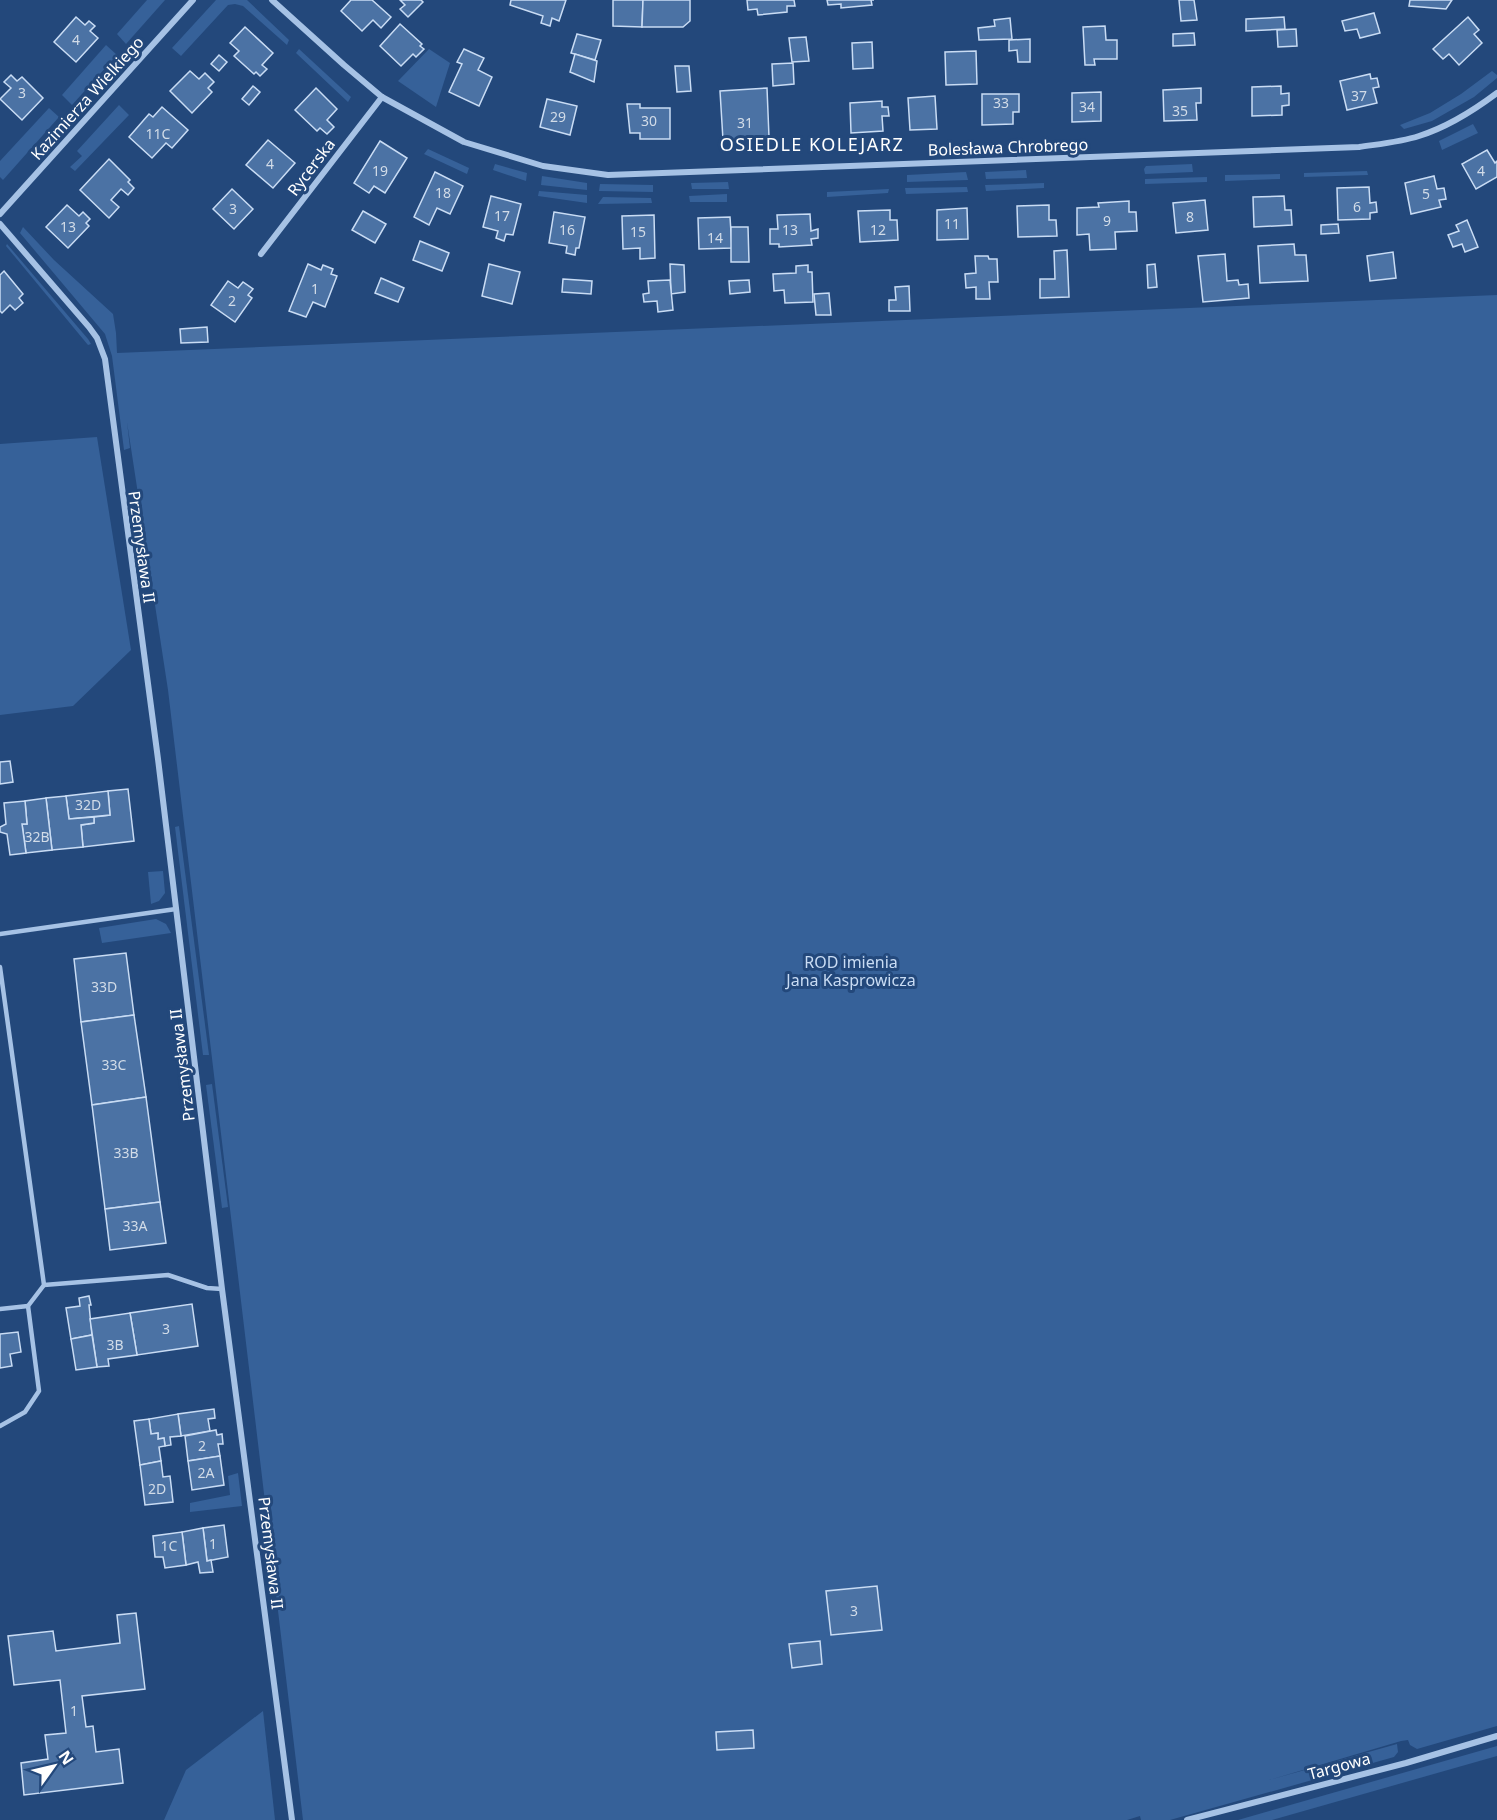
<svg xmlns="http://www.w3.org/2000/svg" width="1497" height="1820" viewBox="0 0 1497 1820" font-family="'Noto Sans',sans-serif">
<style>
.green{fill:#366199}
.building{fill:#4b72a4;stroke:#c9dcf4;stroke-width:1.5}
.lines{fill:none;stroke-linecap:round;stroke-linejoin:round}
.service{stroke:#a6c2e5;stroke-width:4.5}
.minor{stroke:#a6c2e5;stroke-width:6}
.labels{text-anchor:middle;stroke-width:6;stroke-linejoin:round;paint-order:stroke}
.number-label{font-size:14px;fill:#d2dce8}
.street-label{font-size:16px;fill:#fff;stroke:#23487b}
.park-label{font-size:16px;fill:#c9dcf4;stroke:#23487b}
.neighbourhood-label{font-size:18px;letter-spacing:1.5px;fill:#fff;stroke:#23487b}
</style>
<rect width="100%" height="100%" fill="#23487b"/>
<g class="green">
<polygon points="147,0 165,0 126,44 117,34"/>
<polygon points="216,0 247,0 289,40 287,45 243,6 235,4 228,5 181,56 172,48"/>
<polygon points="106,45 117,55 72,105 62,95"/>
<polygon points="299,49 351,97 348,102 296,53"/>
<polygon points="429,49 450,63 436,107 398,81"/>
<polygon points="1492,71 1497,75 1497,78 1474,97 1432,121 1404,129 1400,125 1430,113 1461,94"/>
<polygon points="119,105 129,115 75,171 70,167 82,156 77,151"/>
<polygon points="49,108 59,117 3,180 0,177 0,161"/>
<polygon points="1473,124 1478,133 1442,150 1439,141"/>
<polygon points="428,149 469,168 467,174 424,154"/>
<polygon points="495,164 527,173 526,181 493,170"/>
<polygon points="1192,164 1193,172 1145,174 1144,169 1146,166"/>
<polygon points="1026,170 1027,178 986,179 985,172"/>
<polygon points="1367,171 1368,175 1304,177 1304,173"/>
<polygon points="966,172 968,180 907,182 907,175"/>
<polygon points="1280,174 1280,179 1225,181 1225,175"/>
<polygon points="542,176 587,183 587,190 541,185"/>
<polygon points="1207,177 1207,182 1145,184 1145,179"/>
<polygon points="728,182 729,189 692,189 691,183"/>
<polygon points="1044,183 1044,188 986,191 985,185"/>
<polygon points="600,184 653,185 653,192 599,191"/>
<polygon points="967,187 968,192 906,194 905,188"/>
<polygon points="889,189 888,193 827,197 827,192"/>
<polygon points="539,191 587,195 587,203 538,196"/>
<polygon points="727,194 727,202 690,202 689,196"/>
<polygon points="603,197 651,198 652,203 598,204"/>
<polygon points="23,227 54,260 113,314 116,333 117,353 1497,295 1497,1726 1417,1749 1410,1745 1408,1740 1401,1741 1269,1780 1397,1744 1398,1752 1394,1757 1170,1820 1141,1820 1140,1816 1127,1820 303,1820 168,690 127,422 130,448 124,450 112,356 105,334 20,233"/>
<polygon points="7,244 88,339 91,344 88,345 6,246"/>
<polygon points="97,437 131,650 73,706 0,715 0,444"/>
<polygon points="179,826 209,1055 203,1055 175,827"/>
<polygon points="163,871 165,893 159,901 151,904 148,872"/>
<polygon points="156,919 166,924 171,933 102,943 99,928"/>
<polygon points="212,1084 228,1207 222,1208 206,1085"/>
<polygon points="238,1473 242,1506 190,1512 190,1503 230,1495 228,1476"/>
<polygon points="263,1711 275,1820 164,1820 186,1770"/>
<polygon points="1497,1746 1497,1756 1272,1820 1238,1820"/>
</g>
<g class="building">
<polygon points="351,0 372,0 391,17 381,28 373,20 362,31 341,11"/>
<polygon points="400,0 421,0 423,2 408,17 400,9 405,5"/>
<polygon points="511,0 566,0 559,21 552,18 550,26 541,23 543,16 510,5"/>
<polygon points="613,0 643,0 642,27 613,26"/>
<polygon points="643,0 690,0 690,21 683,27 642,27"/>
<polygon points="747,0 794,0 795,6 787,6 787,12 758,15 757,9 748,10"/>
<polygon points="827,0 874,0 871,0 872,5 841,8 841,4 828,5"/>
<polygon points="1179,0 1194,0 1197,20 1181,21"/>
<polygon points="1410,0 1452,0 1446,9 1409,6"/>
<polygon points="1374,13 1380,33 1360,38 1357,29 1345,31 1342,21"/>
<polygon points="76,17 85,25 89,21 95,26 90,31 98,38 76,62 54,42"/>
<polygon points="1284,17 1285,29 1246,31 1246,19"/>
<polygon points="1468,17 1479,30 1474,34 1482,43 1459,65 1449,54 1443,59 1433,49"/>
<polygon points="1010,18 1012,39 979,40 978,28 995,26 994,20"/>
<polygon points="400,24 422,44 420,46 424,49 416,57 413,54 401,66 380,46"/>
<polygon points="1105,26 1106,40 1117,40 1117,59 1094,59 1095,65 1085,65 1083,27"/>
<polygon points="245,27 273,53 262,65 267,69 260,76 256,72 254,74 234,56 239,51 230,43"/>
<polygon points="1296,29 1297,46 1278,47 1277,30"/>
<polygon points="1194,33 1195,45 1173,46 1173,34"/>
<polygon points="577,34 601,40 595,60 571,53"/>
<polygon points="806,37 809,61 792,62 789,38"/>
<polygon points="1030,39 1030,62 1018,62 1017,50 1009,51 1009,40"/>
<polygon points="872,42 873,68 853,69 852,43"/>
<polygon points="464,49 484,58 478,70 492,77 479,106 449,92 462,64 457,62"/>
<polygon points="976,51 977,84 946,85 945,52"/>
<polygon points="575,54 597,61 594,82 570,72"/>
<polygon points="219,55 227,62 219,71 211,64"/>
<polygon points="793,63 794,84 773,86 772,64"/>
<polygon points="675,66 689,66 691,91 677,92"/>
<polygon points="190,71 199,79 205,73 214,82 208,88 212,92 192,113 170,91"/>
<polygon points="1370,74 1371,79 1377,78 1379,87 1373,88 1377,103 1347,110 1340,81"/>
<polygon points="11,75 17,81 22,77 43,98 22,120 0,99 11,88 4,82"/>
<polygon points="253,86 260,92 249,105 242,99"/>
<polygon points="1281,86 1281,94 1289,93 1289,105 1282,106 1282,115 1252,116 1252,87"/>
<polygon points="316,88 337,109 327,120 334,127 327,134 320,128 317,131 295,110"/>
<polygon points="767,88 769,137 723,140 720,91"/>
<polygon points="1201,88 1201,103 1196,103 1197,120 1164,121 1163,90"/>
<polygon points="1101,92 1101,121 1072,122 1072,93"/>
<polygon points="982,94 1019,94 1019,112 1013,112 1013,124 982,125"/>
<polygon points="935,96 937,129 910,130 908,98"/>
<polygon points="547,99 577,106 570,135 540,127"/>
<polygon points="882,101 882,107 888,107 889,116 882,116 883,131 851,133 850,103"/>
<polygon points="627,104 640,104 640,108 670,108 670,139 640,139 640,133 630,133"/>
<polygon points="162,107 188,130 172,148 166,143 152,158 129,137 149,114 153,117"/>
<polygon points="268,140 295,163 273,188 246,165"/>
<polygon points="380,141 407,158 385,193 374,186 369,193 354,183"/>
<polygon points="1487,150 1495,163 1497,161 1497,177 1476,189 1462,164"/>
<polygon points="109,159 130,180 128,182 134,188 128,195 121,189 111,200 119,207 109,218 80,190"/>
<polygon points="435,172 463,186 450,214 437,208 429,225 414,217"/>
<polygon points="1434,176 1437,189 1444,188 1446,199 1439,200 1441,207 1411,214 1405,183"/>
<polygon points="1369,187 1370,203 1376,202 1377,212 1370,213 1370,219 1338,220 1337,188"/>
<polygon points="232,189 253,209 234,229 213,209"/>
<polygon points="491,196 521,204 513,235 506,234 504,241 496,238 498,231 483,227"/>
<polygon points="1284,196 1285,210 1291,210 1292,225 1254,227 1253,197"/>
<polygon points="1205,200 1208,230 1176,233 1173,203"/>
<polygon points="1129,201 1129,212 1136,212 1137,231 1115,232 1116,249 1090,250 1089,234 1077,235 1077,208 1099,207 1098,203"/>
<polygon points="67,205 79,216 83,212 90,219 86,223 89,226 68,248 46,227"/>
<polygon points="1049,205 1049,220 1056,220 1057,236 1018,237 1017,206"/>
<polygon points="967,208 968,239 937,240 937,210"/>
<polygon points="890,210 890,220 897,220 898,240 860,242 858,211"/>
<polygon points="363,211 386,224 375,243 352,230"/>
<polygon points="554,212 585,217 579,248 576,248 575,255 566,253 567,246 549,243"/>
<polygon points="810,214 811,231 818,229 818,238 811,239 812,245 779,247 779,244 770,244 770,229 778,229 777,215"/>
<polygon points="654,215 655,258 640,259 640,248 623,249 622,216"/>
<polygon points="730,217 732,248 699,249 698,218"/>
<polygon points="1467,220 1478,247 1465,252 1462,244 1453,247 1448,235 1459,231 1456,225"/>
<polygon points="1338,224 1339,233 1321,234 1321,225"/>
<polygon points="731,227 748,227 749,262 731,262"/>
<polygon points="420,241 449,253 442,271 413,260"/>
<polygon points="1294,244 1295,255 1306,255 1308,281 1260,283 1258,246"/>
<polygon points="1067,250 1069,297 1040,298 1040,279 1055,279 1054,251"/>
<polygon points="1393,252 1396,278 1370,281 1367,256"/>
<polygon points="1225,254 1227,281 1238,280 1239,285 1248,284 1249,298 1203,302 1198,256"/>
<polygon points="975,256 988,256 989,259 997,259 998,282 989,282 990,299 976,299 976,287 966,288 965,274 976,273"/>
<polygon points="308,264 321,270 323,265 333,269 331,274 337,276 325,307 313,302 306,317 289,311"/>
<polygon points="489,264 520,272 512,304 482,296"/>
<polygon points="670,264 684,265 685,292 671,294"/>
<polygon points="1155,264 1157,287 1148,288 1147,265"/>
<polygon points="808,265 808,272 812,272 813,302 785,303 784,290 774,291 773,274 796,273 796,266"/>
<polygon points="4,271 23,294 19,298 23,303 15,310 10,305 2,313 0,311 0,275"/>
<polygon points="381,278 404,288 398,302 375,293"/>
<polygon points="563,279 592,281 591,294 562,292"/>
<polygon points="670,280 673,310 658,312 657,301 644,302 643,294 649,293 648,281"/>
<polygon points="749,280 750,292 730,294 729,281"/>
<polygon points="228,281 238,288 243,282 253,289 248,295 252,298 235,322 211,305"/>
<polygon points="909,286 910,311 889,311 889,300 896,300 895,287"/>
<polygon points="829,293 831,315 816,315 814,294"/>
<polygon points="207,327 208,342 181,343 180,329"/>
<polygon points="10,761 13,782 0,784 0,762"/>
<polygon points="128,789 134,841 83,847 81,825 94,823 94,817 110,815 108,791"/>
<polygon points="108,791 110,815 69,819 66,796"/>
<polygon points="66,796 69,819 94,817 94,823 81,825 83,847 52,850 46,798"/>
<polygon points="46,798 52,850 26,853 22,824 27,824 25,801"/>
<polygon points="25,801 27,824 22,824 26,853 10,855 7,834 0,832 0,827 6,824 4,803"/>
<polygon points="126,953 134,1015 81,1022 74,959"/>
<polygon points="134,1015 146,1097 92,1105 81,1022"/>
<polygon points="146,1097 160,1202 105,1209 92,1105"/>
<polygon points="160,1202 166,1243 110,1250 105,1209"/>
<polygon points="89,1296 91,1305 89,1305 92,1335 71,1339 66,1308 80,1306 79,1298"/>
<polygon points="192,1304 198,1346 137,1355 130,1313"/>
<polygon points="130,1313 137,1355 108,1359 109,1366 97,1367 90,1319"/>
<polygon points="18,1332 21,1352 10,1354 12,1366 0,1368 0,1334"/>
<polygon points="92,1335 97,1367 76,1370 71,1339"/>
<polygon points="214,1409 215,1418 208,1419 210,1431 181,1436 178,1414"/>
<polygon points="178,1414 181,1436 170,1437 171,1445 165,1446 164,1438 158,1439 158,1433 151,1434 149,1419"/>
<polygon points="149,1419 151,1434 158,1433 158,1439 164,1438 165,1446 159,1447 161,1461 140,1465 134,1421"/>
<polygon points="216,1430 217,1435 222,1434 223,1444 218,1444 220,1456 188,1461 185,1436"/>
<polygon points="220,1456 224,1485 192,1490 188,1461"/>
<polygon points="161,1461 163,1477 170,1476 173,1502 145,1505 140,1465"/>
<polygon points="224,1525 228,1557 207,1561 203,1528"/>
<polygon points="203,1528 207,1561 211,1560 213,1572 200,1573 198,1562 186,1565 182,1532"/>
<polygon points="182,1532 186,1565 165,1568 163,1557 155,1557 153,1536"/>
<polygon points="877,1586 882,1630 831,1635 826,1591"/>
<polygon points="136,1613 145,1689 82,1696 86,1727 93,1726 96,1752 119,1749 123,1783 24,1795 21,1763 48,1759 45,1735 66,1733 60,1680 14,1685 8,1636 53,1631 56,1651 120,1643 117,1615"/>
<polygon points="820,1641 822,1664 792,1668 789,1644"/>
<polygon points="753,1730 754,1748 717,1750 716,1732"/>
</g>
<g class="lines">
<g class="service">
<polyline points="0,934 176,909"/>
<polyline points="0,967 44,1285 28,1306 39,1391 25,1412 0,1426"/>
<polyline points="44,1285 168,1275 207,1288 222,1289"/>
<polyline points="0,1309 28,1306"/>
</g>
<g class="minor">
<path d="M272,0l72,65 38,32 82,45 79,24 65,9 751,-28c20,-3 42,-5 60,-11 29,-9 54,-25 78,-43"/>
<polyline points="0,214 193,0"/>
<polyline points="0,224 89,327 97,338 105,359 158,759 222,1289 292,1820"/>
<polyline points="261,254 382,97"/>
<polyline points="1187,1820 1406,1763 1497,1736"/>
</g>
</g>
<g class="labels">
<g class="number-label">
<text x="76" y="45">4</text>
<text x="22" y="98">3</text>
<text x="1359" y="101">37</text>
<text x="1001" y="108">33</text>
<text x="1087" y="112">34</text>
<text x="1180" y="116">35</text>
<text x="558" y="122">29</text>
<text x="649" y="126">30</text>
<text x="745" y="128">31</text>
<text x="158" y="139">11C</text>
<text x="270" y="169">4</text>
<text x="380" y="176">19</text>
<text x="1481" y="176">4</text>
<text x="443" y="198">18</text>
<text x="1426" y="199">5</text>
<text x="1357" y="212">6</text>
<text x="233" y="214">3</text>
<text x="502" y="221">17</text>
<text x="1190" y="222">8</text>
<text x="1107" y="226">9</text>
<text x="952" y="229">11</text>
<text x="68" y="232">13</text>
<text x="567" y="235">16</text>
<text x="790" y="235">13</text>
<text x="878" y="235">12</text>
<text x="638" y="237">15</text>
<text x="715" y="243">14</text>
<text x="315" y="294">1</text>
<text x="232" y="306">2</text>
<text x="88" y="810">32D</text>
<text x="37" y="842">32B</text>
<text x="104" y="992">33D</text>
<text x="114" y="1070">33C</text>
<text x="126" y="1158">33B</text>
<text x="135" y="1231">33A</text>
<text x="166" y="1334">3</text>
<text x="115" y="1350">3B</text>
<text x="202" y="1451">2</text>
<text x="206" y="1478">2A</text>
<text x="157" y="1494">2D</text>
<text x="213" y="1549">1</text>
<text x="169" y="1551">1C</text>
<text x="854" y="1616">3</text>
<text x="74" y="1716">1</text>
</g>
<g class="street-label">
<text transform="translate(87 98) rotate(-48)" y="6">Kazimierza Wielkiego</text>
<text transform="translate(1008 147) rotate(-2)" y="6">Bolesława Chrobrego</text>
<text transform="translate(311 167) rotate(-53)" y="6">Rycerska</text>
<text transform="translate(142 547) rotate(82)" y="6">Przemysława II</text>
<text transform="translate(182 1065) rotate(-97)" y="6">Przemysława II</text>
<text transform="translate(271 1553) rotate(83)" y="6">Przemysława II</text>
<text transform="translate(1339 1766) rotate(-15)" y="6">Targowa</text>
</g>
<g class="park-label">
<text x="851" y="968">ROD imienia<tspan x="851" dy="18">Jana Kasprowicza</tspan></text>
</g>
<g class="neighbourhood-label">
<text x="812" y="151">OSIEDLE KOLEJARZ</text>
</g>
</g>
<g transform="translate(54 1766) rotate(56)" stroke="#23487b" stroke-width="4.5" paint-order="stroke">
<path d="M0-4.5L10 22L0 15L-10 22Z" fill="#ffffff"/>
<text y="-9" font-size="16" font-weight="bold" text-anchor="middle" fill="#ffffff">N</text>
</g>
</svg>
